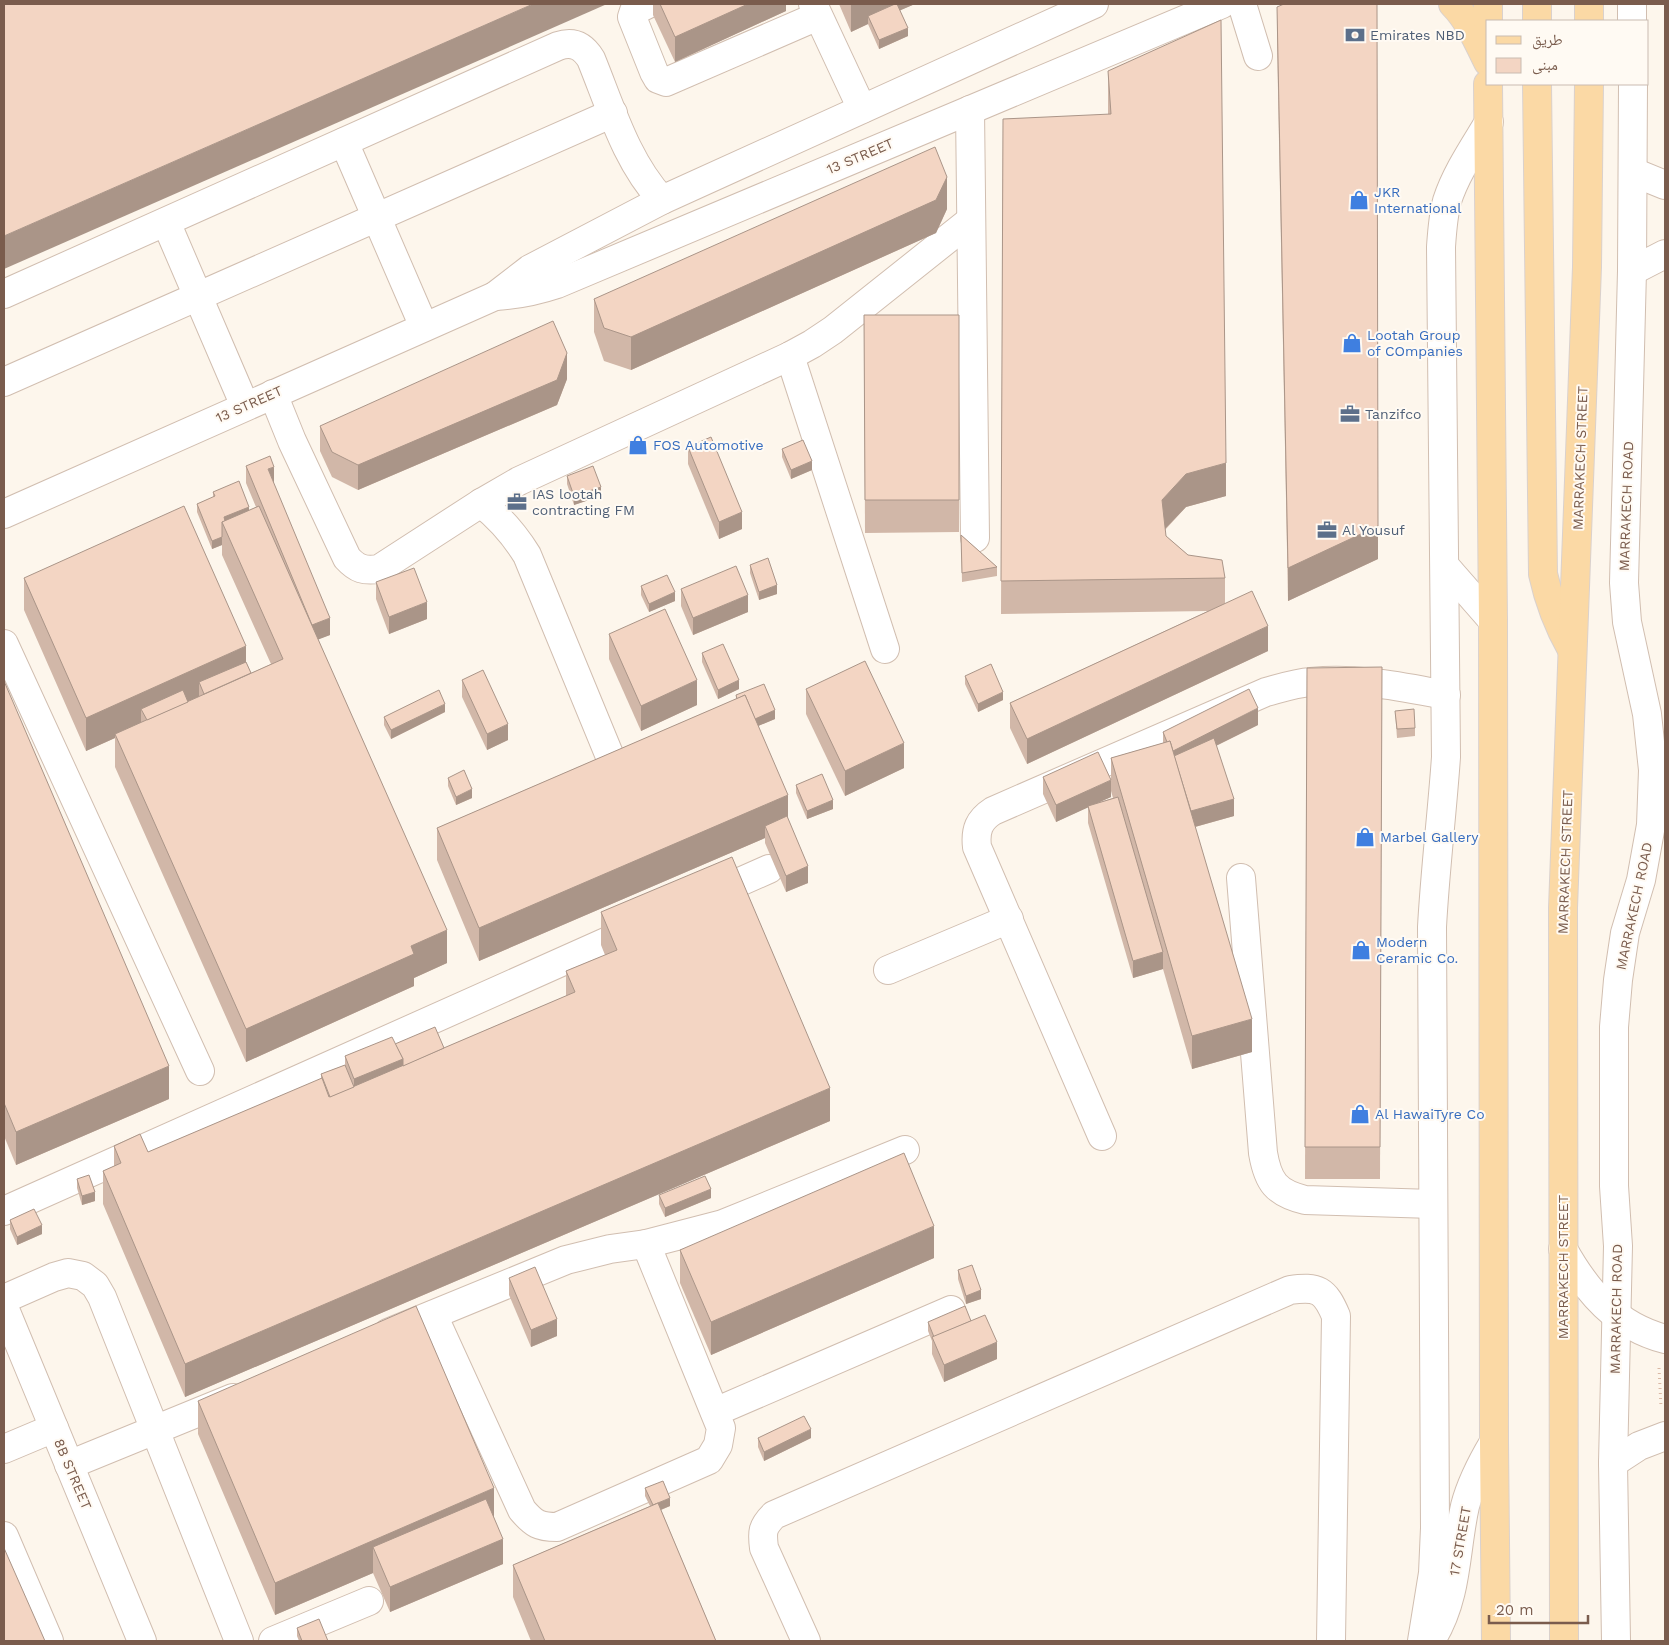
<svg xmlns="http://www.w3.org/2000/svg" width="1669" height="1645" viewBox="0 0 1669 1645" font-family="'Work Sans','Noto Naskh Arabic',sans-serif">
<style>
.lines{fill:none;stroke-linecap:round;stroke-linejoin:round}
.minor-casing{stroke:#d1beb0;stroke-width:30}
.major-casing{stroke:#dad1cd;stroke-width:30}
.path{stroke:#d9b8a5;stroke-width:3;stroke-dasharray:1 4;stroke-linecap:butt}
.minor{stroke:#fff;stroke-width:28}
.major{stroke:#fbd9a5;stroke-width:28}
.wall{fill:#d1b7a8}
.shaded-wall{fill:#aa9588}
.building{fill:#f3d5c3;stroke:#aa9588}
.labels{text-anchor:middle;stroke-width:4;stroke-linejoin:round;paint-order:stroke}
.service-label{font-size:14px;fill:#4e5e75;stroke:#fffaf3;text-anchor:start}
.street-label{font-size:14px;fill:#7a5c4d;stroke:#fffaf3}
.shop-label{font-size:14px;fill:#366cbe;stroke:#fffaf3;text-anchor:start}
</style>
<rect width="100%" height="100%" fill="#fdf6ec"/>
<g class="lines">
<defs>
<g id="minor">
<polyline points="648,4 634,11 632,17 654,72 658,79 666,82 818,16"/>
<polyline points="813,4 862,109"/>
<polyline points="1242,4 1258,56"/>
<polyline points="1632,4 1632,21"/>
<polyline points="970,110 975,538"/>
<polyline points="344,142 424,327"/>
<polyline points="1633,172 1665,185"/>
<polyline points="166,222 245,406"/>
<polyline points="1632,271 1665,254"/>
<path d="M4,294l554,-248c15,-5 25,0 33,13 20,49 35,102 71,141"/>
<path d="M495,296c22,-1 41,-5 62,-12l665,-280"/>
<polyline points="790,356 885,649"/>
<polyline points="4,382 613,113"/>
<path d="M273,394l19,47 55,117c10,11 17,13 32,11l102,-66 38,-22 271,-125 22,-12 21,-14 137,-109"/>
<path d="M481,503c19,15 33,31 46,52l84,204"/>
<polyline points="4,514 495,296 530,269 662,200 1094,4"/>
<polyline points="1445,566 1493,621"/>
<polyline points="4,644 200,1071"/>
<path d="M1241,878l22,275c5,29 13,40 42,47l128,4"/>
<polyline points="708,896 769,869"/>
<polyline points="888,970 1009,919"/>
<path d="M1102,1136l-125,-289c-2,-17 2,-27 16,-36l273,-119c15,-4 30,-9 45,-10 46,-5 91,5 135,13"/>
<polyline points="4,1211 635,929"/>
<path d="M1563,1249c24,43 53,77 102,90"/>
<polyline points="4,1299 54,1277 68,1273 83,1276 95,1285 102,1297 239,1641"/>
<polyline points="4,1307 142,1641"/>
<path d="M433,1315l89,195c12,14 17,17 35,17l152,-67 9,-15 3,-17 -75,-184"/>
<polyline points="388,1333 566,1260 610,1249 646,1244 723,1224 905,1150"/>
<polyline points="715,1412 951,1310"/>
<polyline points="4,1449 54,1428"/>
<polyline points="1613,1463 1639,1446 1665,1436"/>
<polyline points="69,1465 233,1398"/>
<polyline points="4,1536 49,1641"/>
<path d="M1433,1637c25,-42 22,-87 32,-131 6,-23 17,-44 29,-64"/>
<polyline points="273,1641 369,1601"/>
<path d="M806,1641l-42,-93c-2,-16 -2,-21 10,-33l516,-225c28,-4 35,0 46,26l-5,325"/>
<path d="M1422,1641l11,-68 2,-45 -3,-601c3,-56 10,-113 14,-170l-5,-510c1,-15 2,-31 6,-46 9,-28 27,-54 42,-79"/>
<polyline points="1616,1641 1613,1463 1618,1246 1614,1186 1614,1027 1618,980 1625,933 1641,880 1651,825 1653,770 1647,714 1627,622 1624,583 1632,271 1633,84"/>
</g>
<g id="major">
<path d="M1453,4c16,16 25,38 35,58"/>
<polyline points="1488,4 1488,21"/>
<polyline points="1537,4 1537,21"/>
<polyline points="1589,21 1589,4"/>
<polyline points="1488,84 1493,621 1494,1442 1496,1641"/>
<path d="M1537,84l6,490c6,28 15,51 29,76"/>
<polyline points="1564,1641 1563,908 1587,267 1589,84"/>
</g>
</defs>
<use href="#minor" class="minor-casing"/>
<use href="#major" class="major-casing"/>
<polyline class="path" points="1659,1368 1661,1407"/>
<use href="#minor" class="minor"/>
<use href="#major" class="major"/>
</g>
<g class="wall">
<polygon points="653,4 786,4 786,11 675,62 653,15"/>
<polygon points="839,4 915,4 900,10 908,36 879,49 868,24 851,32"/>
<polygon points="1277,7 1378,559 1288,601 1277,40"/>
<polygon points="1108,71 1226,496 1186,507 1165,530 1166,536 1188,555 1225,578 1225,603 1268,651 1027,764 1010,728 1010,703 1208,611 1001,614 1003,119 1108,115"/>
<polygon points="947,209 936,233 631,370 604,361 594,332 594,299"/>
<polygon points="864,315 959,315 959,532 865,533"/>
<polygon points="567,379 557,405 358,490 332,477 320,451 320,426"/>
<polygon points="688,447 742,529 719,539 688,464"/>
<polygon points="782,449 812,470 791,479 782,457"/>
<polygon points="246,466 274,484 330,635 318,639 447,963 414,978 414,986 246,1062 115,767 115,738 86,751 24,610 24,578 246,662 251,673 271,664 222,555 222,545 212,549 197,512 197,504 213,497 213,492 249,510 256,507 246,483"/>
<polygon points="567,476 601,496 574,505 567,484"/>
<polygon points="961,535 997,567 997,576 962,582"/>
<polygon points="750,565 777,594 759,600 750,573"/>
<polygon points="376,582 427,619 389,634 376,599"/>
<polygon points="641,586 675,601 649,612 641,595"/>
<polygon points="681,589 748,612 693,635 681,606"/>
<polygon points="609,634 697,705 641,731 609,659"/>
<polygon points="702,653 739,689 718,699 702,662"/>
<polygon points="1382,667 1380,1179 1305,1179 1307,668"/>
<polygon points="965,676 1003,700 978,712 965,684"/>
<polygon points="462,680 508,740 487,750 462,697"/>
<polygon points="4,681 169,1099 16,1165 4,1136"/>
<polygon points="806,689 904,768 845,796 806,714"/>
<polygon points="736,695 775,719 758,726 808,883 786,892 765,843 765,838 479,961 437,860 437,828 736,699"/>
<polygon points="1395,711 1415,728 1415,736 1397,738"/>
<polygon points="445,712 391,739 384,725 384,717"/>
<polygon points="1258,725 1216,746 1234,816 1195,827 1252,1052 1192,1069 1163,969 1133,978 1088,823 1088,807 1056,822 1043,794 1043,777 1111,797 1097,803 1113,798 1111,791 1111,758 1163,743 1163,732"/>
<polygon points="448,778 472,798 456,805 448,786"/>
<polygon points="796,785 833,809 807,819 796,793"/>
<polygon points="601,912 830,1121 185,1397 103,1204 103,1171 114,1166 114,1146 148,1152 321,1079 321,1074 345,1065 345,1056 395,1044 444,1048 566,996 566,971 605,955 601,945"/>
<polygon points="77,1179 95,1201 82,1205 77,1188"/>
<polygon points="659,1195 711,1198 665,1217 659,1204"/>
<polygon points="10,1220 42,1234 17,1245 10,1229"/>
<polygon points="680,1250 934,1258 711,1355 680,1283"/>
<polygon points="958,1270 981,1299 966,1304 958,1279"/>
<polygon points="509,1278 557,1336 531,1347 509,1295"/>
<polygon points="971,1321 997,1359 944,1382 932,1354 932,1341 928,1331 928,1322"/>
<polygon points="198,1401 494,1518 503,1564 390,1612 373,1573 275,1615 198,1434"/>
<polygon points="758,1438 811,1438 764,1461 758,1447"/>
<polygon points="645,1488 670,1506 661,1510 716,1641 531,1641 513,1597 513,1565 650,1506 645,1496"/>
<polygon points="297,1628 328,1641 299,1641 297,1636"/>
</g>
<g class="shaded-wall">
<polygon points="533,4 607,4 4,269 4,236"/>
<polygon points="748,4 786,4 786,11 675,62 675,37"/>
<polygon points="851,4 915,4 871,23 868,16 868,24 851,32"/>
<polygon points="908,28 908,36 879,49 879,40"/>
<polygon points="947,177 947,209 936,233 631,370 631,337"/>
<polygon points="567,353 567,379 557,405 358,490 358,465"/>
<polygon points="812,461 812,470 791,479 791,470"/>
<polygon points="1226,463 1226,496 1186,507 1162,532 1162,500 1186,474"/>
<polygon points="274,467 274,484 268,469"/>
<polygon points="601,487 601,496 574,505 574,496"/>
<polygon points="249,507 249,515 224,526 224,517"/>
<polygon points="742,512 742,529 719,539 719,522"/>
<polygon points="1378,526 1378,559 1288,601 1288,568"/>
<polygon points="222,537 222,545 212,549 212,541"/>
<polygon points="777,585 777,594 759,600 759,592"/>
<polygon points="675,592 675,601 649,612 649,604"/>
<polygon points="748,595 748,612 693,635 693,618"/>
<polygon points="427,602 427,619 389,634 389,617"/>
<polygon points="330,618 330,635 312,642 312,625"/>
<polygon points="1268,626 1268,651 1027,764 1027,739"/>
<polygon points="246,646 246,679 199,682 199,700 141,709 141,726 115,734 115,738 86,751 86,718"/>
<polygon points="697,680 697,705 641,731 641,706"/>
<polygon points="739,680 739,689 718,699 718,690"/>
<polygon points="1003,692 1003,700 978,712 978,704"/>
<polygon points="445,704 445,712 391,739 391,730"/>
<polygon points="1258,708 1258,725 1175,766 1172,751"/>
<polygon points="775,710 775,719 746,731 746,722"/>
<polygon points="508,724 508,740 487,750 487,734"/>
<polygon points="904,743 904,768 845,796 845,771"/>
<polygon points="1111,780 1111,797 1056,822 1056,805"/>
<polygon points="472,789 472,798 456,805 456,797"/>
<polygon points="788,795 788,828 765,826 765,838 479,961 479,928"/>
<polygon points="1234,799 1234,816 1191,828 1191,811"/>
<polygon points="833,800 833,809 807,819 807,811"/>
<polygon points="808,866 808,883 786,892 786,876"/>
<polygon points="447,930 447,963 414,978 414,986 246,1062 246,1029 411,946"/>
<polygon points="1163,952 1163,969 1133,978 1133,961"/>
<polygon points="1252,1019 1252,1052 1192,1069 1192,1036"/>
<polygon points="445,1050 354,1088 354,1079 403,1059"/>
<polygon points="169,1066 169,1099 16,1165 16,1132"/>
<polygon points="830,1088 830,1121 185,1397 185,1364"/>
<polygon points="711,1189 711,1198 665,1217 665,1208"/>
<polygon points="95,1192 95,1201 82,1205 82,1196"/>
<polygon points="42,1225 42,1234 17,1245 17,1237"/>
<polygon points="934,1226 934,1258 711,1355 711,1322"/>
<polygon points="981,1290 981,1299 966,1304 966,1296"/>
<polygon points="557,1319 557,1336 531,1347 531,1330"/>
<polygon points="997,1342 997,1359 944,1382 944,1365"/>
<polygon points="811,1429 811,1438 764,1461 764,1452"/>
<polygon points="494,1488 494,1520 373,1547 373,1573 275,1615 275,1583"/>
<polygon points="670,1498 670,1506 653,1513 653,1505"/>
<polygon points="503,1539 503,1564 390,1612 390,1587"/>
</g>
<g class="building">
<polygon points="4,4 533,4 4,236"/>
<polygon points="660,4 748,4 675,37"/>
<polygon points="895,4 897,4 908,28 879,40 868,16"/>
<polygon points="1284,4 1377,4 1378,526 1288,568 1277,7"/>
<polygon points="1221,20 1226,463 1186,474 1162,500 1166,536 1188,555 1222,560 1225,578 1001,581 1003,119 1111,114 1108,71"/>
<polygon points="935,147 947,177 936,200 631,337 604,328 594,299"/>
<polygon points="864,315 959,315 959,500 865,500"/>
<polygon points="553,321 567,353 557,380 358,465 332,452 320,426"/>
<polygon points="711,437 742,512 719,522 688,447"/>
<polygon points="803,440 812,461 791,470 782,449"/>
<polygon points="270,456 274,467 268,469 330,618 312,625 246,466"/>
<polygon points="593,466 601,487 574,496 567,476"/>
<polygon points="239,481 249,507 224,517 225,521 222,522 222,537 212,541 197,504 215,496 213,492"/>
<polygon points="184,506 246,646 86,718 24,578"/>
<polygon points="259,506 447,930 411,946 414,954 246,1029 115,734 283,659 222,522"/>
<polygon points="961,535 997,567 962,573"/>
<polygon points="768,558 777,585 759,592 750,565"/>
<polygon points="736,566 748,595 693,618 681,589"/>
<polygon points="414,568 427,602 389,617 376,582"/>
<polygon points="667,575 675,592 649,604 641,586"/>
<polygon points="1252,591 1268,626 1027,739 1010,703"/>
<polygon points="665,609 697,680 641,706 609,634"/>
<polygon points="723,644 739,680 718,690 702,653"/>
<polygon points="865,661 904,743 845,771 806,689"/>
<polygon points="246,662 251,673 204,694 199,682"/>
<polygon points="991,664 1003,692 978,704 965,676"/>
<polygon points="1382,667 1380,1147 1305,1147 1307,668"/>
<polygon points="483,670 508,724 487,734 462,680"/>
<polygon points="4,681 169,1066 16,1132 4,1103"/>
<polygon points="764,684 775,710 755,719 745,695 737,699 736,695"/>
<polygon points="1249,689 1258,708 1173,751 1170,741 1167,742 1163,732"/>
<polygon points="183,690 188,702 147,720 141,709"/>
<polygon points="439,690 445,704 391,730 384,717"/>
<polygon points="745,695 788,795 479,928 437,828"/>
<polygon points="1414,709 1415,728 1397,729 1395,711"/>
<polygon points="1214,738 1234,799 1191,811 1174,756"/>
<polygon points="1170,741 1252,1019 1192,1036 1111,758"/>
<polygon points="1098,752 1111,780 1056,805 1043,777"/>
<polygon points="464,770 472,789 456,797 448,778"/>
<polygon points="822,774 833,800 807,811 796,785"/>
<polygon points="1118,797 1163,952 1133,961 1088,806"/>
<polygon points="787,816 808,866 786,876 765,826"/>
<polygon points="732,857 830,1088 185,1364 103,1171 121,1163 114,1146 140,1134 148,1152 322,1078 329,1097 575,992 566,971 617,950 601,912"/>
<polygon points="435,1027 444,1048 403,1066 403,1059 395,1044"/>
<polygon points="392,1037 403,1059 354,1079 345,1056"/>
<polygon points="345,1065 354,1087 330,1097 321,1074"/>
<polygon points="904,1153 934,1226 711,1322 680,1250"/>
<polygon points="89,1175 95,1192 82,1196 77,1179"/>
<polygon points="705,1176 711,1189 665,1208 659,1195"/>
<polygon points="34,1209 42,1225 17,1237 10,1220"/>
<polygon points="972,1265 981,1290 966,1296 958,1270"/>
<polygon points="535,1267 557,1319 531,1330 509,1278"/>
<polygon points="416,1306 494,1488 275,1583 198,1401"/>
<polygon points="965,1306 971,1321 934,1337 928,1322"/>
<polygon points="985,1315 997,1342 944,1365 932,1337"/>
<polygon points="804,1416 811,1429 764,1452 758,1438"/>
<polygon points="663,1481 670,1498 653,1505 645,1488"/>
<polygon points="486,1499 503,1539 390,1587 373,1547"/>
<polygon points="658,1503 716,1641 545,1641 513,1565"/>
<polygon points="4,1548 45,1641 4,1641"/>
<polygon points="319,1619 328,1641 302,1641 297,1628"/>
</g>
<defs>
<symbol id="bank-bare" viewBox="-9 -9 18 18"><path d="M-6-4H6V4H-6ZM0-2.3a2.3 2.3 0 1 0 0 4.6a2.3 2.3 0 1 0 0-4.6Z" fill="#5c6f8a" stroke="#fffaf3" stroke-width="2.5" paint-order="stroke"/></symbol>
<symbol id="shop-bare" viewBox="-9 -9 18 18"><path d="M-5-2.5h2.3a2.7 3.5 0 0 1 5.4 0H5L5.5 6h-11ZM-1.5-2.5h3a1.5 2.3 0 0 0-3 0Z" fill="#3f7fe0" stroke="#fffaf3" stroke-width="2.5" paint-order="stroke"/></symbol>
<symbol id="office-bare" viewBox="-9 -9 18 18"><path d="M-6-3h4V-5.5h4V-3h4V5H-6ZM-1-4.5V-3h2v-1.5ZM-6 0V1H6V0Z" fill="#5c6f8a" stroke="#fffaf3" stroke-width="2.5" paint-order="stroke"/></symbol>
</defs>
<g fill-rule="evenodd">
<use href="#bank-bare" x="1341" y="21" width="28" height="28"/>
<use href="#shop-bare" x="1345" y="186" width="28" height="28"/>
<use href="#shop-bare" x="1338" y="329" width="28" height="28"/>
<use href="#office-bare" x="1336" y="400" width="28" height="28"/>
<use href="#shop-bare" x="624" y="431" width="28" height="28"/>
<use href="#office-bare" x="503" y="488" width="28" height="28"/>
<use href="#office-bare" x="1313" y="516" width="28" height="28"/>
<use href="#shop-bare" x="1351" y="823" width="28" height="28"/>
<use href="#shop-bare" x="1347" y="936" width="28" height="28"/>
<use href="#shop-bare" x="1346" y="1100" width="28" height="28"/>
</g>
<g class="labels">
<g class="service-label">
<text x="1370" y="40">Emirates NBD</text>
<text x="1365" y="419">Tanzifco</text>
<text x="532" y="499">IAS lootah<tspan x="532" dy="16">contracting FM</tspan></text>
<text x="1342" y="535">Al Yousuf</text>
</g>
<g class="street-label">
<text transform="translate(860 156) rotate(-23)" y="5">13 STREET</text>
<text transform="translate(249 404) rotate(-24)" y="5">13 STREET</text>
<text transform="translate(1580 458) rotate(-88)" y="5">MARRAKECH STREET</text>
<text transform="translate(1626 506) rotate(-88)" y="5">MARRAKECH ROAD</text>
<text transform="translate(1565 862) rotate(-88)" y="5">MARRAKECH STREET</text>
<text transform="translate(1634 906) rotate(-78)" y="5">MARRAKECH ROAD</text>
<text transform="translate(1563 1267) rotate(-90)" y="5">MARRAKECH STREET</text>
<text transform="translate(1616 1309) rotate(-89)" y="5">MARRAKECH ROAD</text>
<text transform="translate(73 1474) rotate(67)" y="5">8B STREET</text>
<text transform="translate(1460 1541) rotate(-80)" y="5">17 STREET</text>
</g>
<g class="shop-label">
<text x="1374" y="197">JKR<tspan x="1374" dy="16">International</tspan></text>
<text x="1367" y="340">Lootah Group<tspan x="1367" dy="16">of COmpanies</tspan></text>
<text x="653" y="450">FOS Automotive</text>
<text x="1380" y="842">Marbel Gallery</text>
<text x="1376" y="947">Modern<tspan x="1376" dy="16">Ceramic Co.</tspan></text>
<text x="1375" y="1119">Al HawaiTyre Co</text>
</g>
</g>
<rect width="1669" height="1645" fill="none" stroke="#7a5c4d" stroke-width="10"/>
<rect x="1486" y="20" width="162" height="65" fill="#fffaf3" stroke="#cabbb1"/>
<rect x="1496" y="36" width="25" height="8" fill="#fbd9a5" stroke="#cabbb1"/>
<text x="1532" y="45" font-size="15" fill="#7a5c4d">طريق</text>
<rect x="1496" y="58" width="25" height="15" fill="#f3d5c3" stroke="#cabbb1"/>
<text x="1532" y="70" font-size="15" fill="#7a5c4d">مبنى</text>
<path d="M1489 1615v8h99v-8" fill="none" stroke="#7a5c4d" stroke-width="2.5"/>
<text x="1496" y="1615" font-size="15" fill="#7a5c4d" stroke="#fffaf3" stroke-width="4" paint-order="stroke">20 m</text>
</svg>
